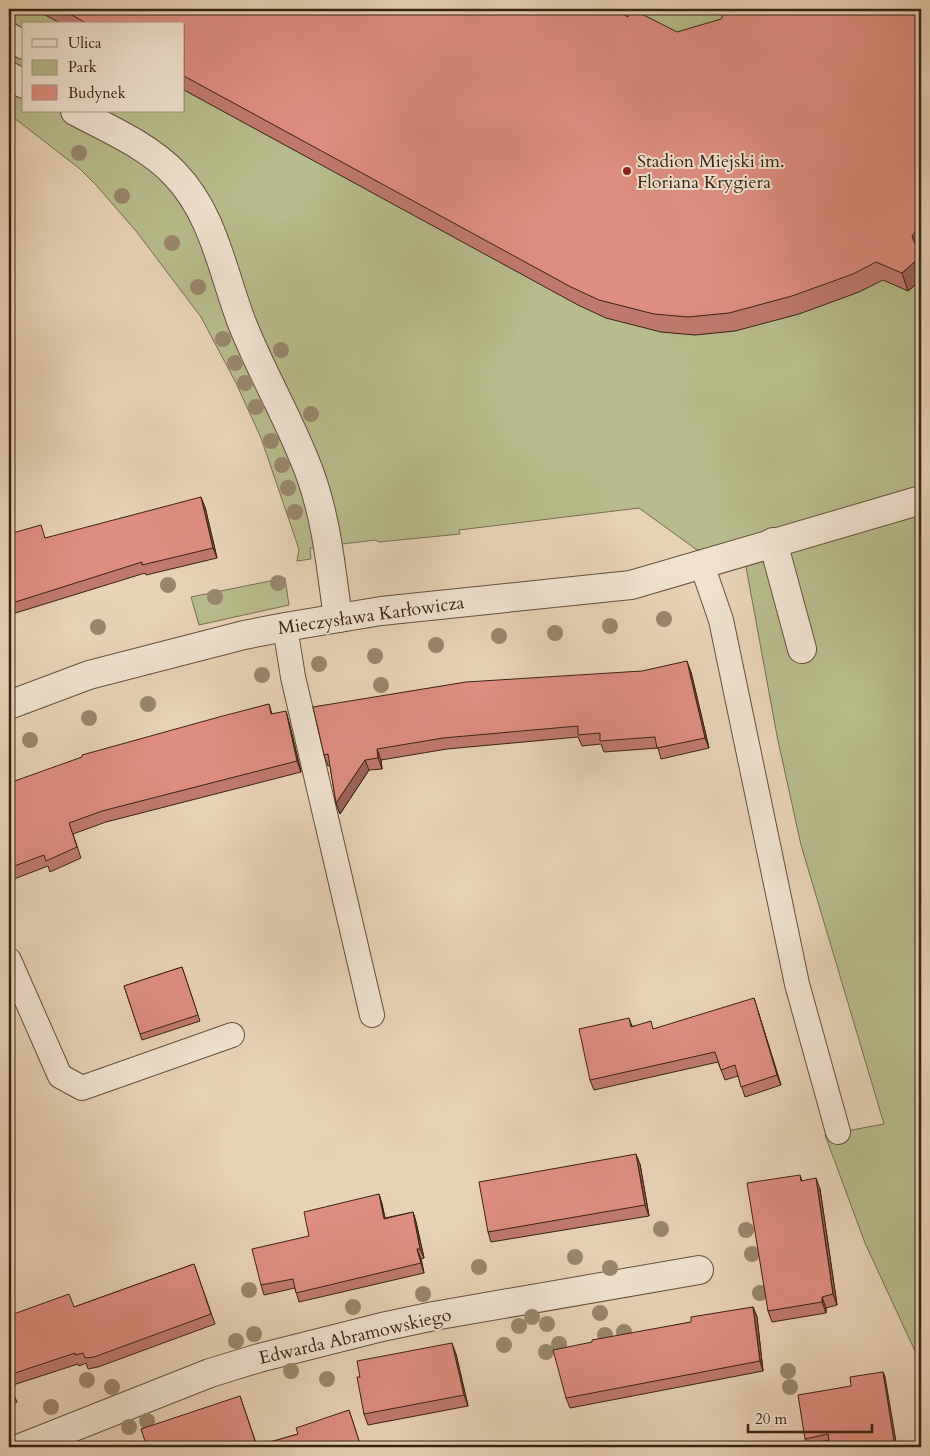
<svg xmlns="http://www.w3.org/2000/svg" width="930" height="1456" viewBox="0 0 930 1456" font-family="Cardo,serif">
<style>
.green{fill:#b8bb8b;stroke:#786e4e;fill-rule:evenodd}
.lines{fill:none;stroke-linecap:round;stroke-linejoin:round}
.lane-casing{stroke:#644e3a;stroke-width:26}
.street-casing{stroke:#644e3a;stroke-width:30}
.lane{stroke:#f0e2ce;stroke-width:24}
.street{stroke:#f0e2ce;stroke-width:28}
.tree{fill:#99866b}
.wall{fill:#bf7a6d;stroke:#382211}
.shaded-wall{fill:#9b6359;stroke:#382211}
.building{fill:#de8e7f;stroke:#382211}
.poi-dot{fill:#8f2418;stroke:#f0e2ce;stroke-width:2}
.labels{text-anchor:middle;stroke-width:4;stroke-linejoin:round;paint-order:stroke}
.poi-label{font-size:18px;fill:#382211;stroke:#f0e2ce;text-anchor:start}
.street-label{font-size:18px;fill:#382211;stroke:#f0e2ce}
</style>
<rect width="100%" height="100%" fill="#e8d2b4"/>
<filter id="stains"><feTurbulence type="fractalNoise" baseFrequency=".004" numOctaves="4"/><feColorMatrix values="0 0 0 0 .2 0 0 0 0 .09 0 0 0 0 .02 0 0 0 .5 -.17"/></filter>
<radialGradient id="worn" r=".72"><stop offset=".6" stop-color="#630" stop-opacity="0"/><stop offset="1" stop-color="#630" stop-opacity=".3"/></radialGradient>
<g class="green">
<path d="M9,9h912v1355l-56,-121 -40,-108 59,-11 -83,-279 -24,-109 -35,-191 -45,5 -58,-42 -180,22 1,4 -81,8 -4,-2 -65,8 1,11 -14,2 2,-12 -38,-111 -25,-55 -35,-66 -65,-86 -40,-46 -16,-16 -71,-55zM24,24h160v87h-160z"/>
<polygon points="285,578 289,605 199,625 191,597"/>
</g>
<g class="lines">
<defs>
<g id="lane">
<polyline points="702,565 721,620 797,984 838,1132"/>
<polyline points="285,627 293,677 372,1015"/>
<polyline points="9,960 60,1076 82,1088 232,1035"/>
</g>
<g id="street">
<polyline points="9,37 24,45"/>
<polyline points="9,76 24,84"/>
<path d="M75,111c33,18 72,34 99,62 40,41 48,98 68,150 20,51 49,99 68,151 17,47 21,95 28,144"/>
<polyline points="773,542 802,649"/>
<polyline points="9,705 89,675 244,635 285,627 381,611 631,585 921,500"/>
<polyline points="23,1447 210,1373 259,1358 382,1327 434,1316 699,1270"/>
</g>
</defs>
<use href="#lane" class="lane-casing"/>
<use href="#street" class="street-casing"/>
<use href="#lane" class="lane"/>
<use href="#street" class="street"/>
</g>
<g class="tree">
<circle cx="79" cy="153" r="8"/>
<circle cx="122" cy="196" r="8"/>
<circle cx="172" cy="243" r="8"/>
<circle cx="198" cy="287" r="8"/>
<circle cx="223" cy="339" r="8"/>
<circle cx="281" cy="350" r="8"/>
<circle cx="235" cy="363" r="8"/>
<circle cx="245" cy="383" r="8"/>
<circle cx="256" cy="407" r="8"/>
<circle cx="311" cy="414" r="8"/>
<circle cx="271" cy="441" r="8"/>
<circle cx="282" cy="465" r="8"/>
<circle cx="288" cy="488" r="8"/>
<circle cx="295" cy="512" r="8"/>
<circle cx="278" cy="583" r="8"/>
<circle cx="168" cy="585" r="8"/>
<circle cx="215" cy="597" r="8"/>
<circle cx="664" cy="619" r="8"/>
<circle cx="610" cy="626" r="8"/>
<circle cx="98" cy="627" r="8"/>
<circle cx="555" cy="633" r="8"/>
<circle cx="499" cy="636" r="8"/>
<circle cx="436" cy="645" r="8"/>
<circle cx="375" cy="656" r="8"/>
<circle cx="319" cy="664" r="8"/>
<circle cx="262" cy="675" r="8"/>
<circle cx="381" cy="685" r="8"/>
<circle cx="148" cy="704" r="8"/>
<circle cx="89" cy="718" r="8"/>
<circle cx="30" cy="740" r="8"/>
<circle cx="661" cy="1229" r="8"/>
<circle cx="746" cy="1230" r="8"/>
<circle cx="752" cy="1254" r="8"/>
<circle cx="575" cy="1257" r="8"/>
<circle cx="479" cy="1267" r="8"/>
<circle cx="610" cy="1268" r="8"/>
<circle cx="249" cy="1290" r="8"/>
<circle cx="760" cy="1293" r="8"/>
<circle cx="423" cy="1294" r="8"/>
<circle cx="353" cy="1307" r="8"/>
<circle cx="600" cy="1313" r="8"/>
<circle cx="532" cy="1317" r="8"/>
<circle cx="547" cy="1324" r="8"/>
<circle cx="519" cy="1326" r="8"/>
<circle cx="624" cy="1332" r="8"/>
<circle cx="254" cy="1334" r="8"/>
<circle cx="605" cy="1335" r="8"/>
<circle cx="236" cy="1341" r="8"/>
<circle cx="559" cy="1344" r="8"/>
<circle cx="504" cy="1345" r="8"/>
<circle cx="546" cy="1352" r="8"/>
<circle cx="291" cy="1371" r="8"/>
<circle cx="788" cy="1371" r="8"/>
<circle cx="327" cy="1379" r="8"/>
<circle cx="87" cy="1380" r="8"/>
<circle cx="112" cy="1387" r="8"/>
<circle cx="790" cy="1387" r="8"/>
<circle cx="51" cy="1407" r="8"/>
<circle cx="147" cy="1421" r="8"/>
<circle cx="129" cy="1427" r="8"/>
</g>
<g class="wall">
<polygon points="34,9 613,9 921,251 919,254 921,260 921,280 908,291 883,280 859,292 799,314 735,331 695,335 661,332 606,318 578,305 184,90 184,24 62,24"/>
<polygon points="205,507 217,558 146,575 145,573 9,615 9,534 46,538"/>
<polygon points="691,672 709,748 661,759 658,748 604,752 601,744 582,746 578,737 447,749 381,760 382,769 369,770 340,814 336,803 330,765 328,766 324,755"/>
<polygon points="269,704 272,714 289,722 301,772 106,822 73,834 81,858 50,872 48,866 9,881 9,783"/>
<polygon points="182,967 200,1021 142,1040 124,986"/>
<polygon points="757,1008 781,1085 745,1097 738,1076 725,1080 718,1062 594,1090 590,1080 629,1018 632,1026 654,1029"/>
<polygon points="640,1164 649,1216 491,1242 488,1232"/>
<polygon points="800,1175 802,1181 820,1189 837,1305 826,1308 826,1313 772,1322 768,1311"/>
<polygon points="379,1194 382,1204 385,1218 413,1212 416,1222 424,1258 421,1259 424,1273 299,1302 295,1288 264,1295 261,1285 309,1236"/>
<polygon points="194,1264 215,1324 98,1367 88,1369 86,1363 79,1366 78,1364 10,1386 17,1402 9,1407 9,1309 11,1315 74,1307"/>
<polygon points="753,1307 757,1317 763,1371 570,1408 566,1398 592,1342 691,1322"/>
<polygon points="456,1354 468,1406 368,1425 364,1414 360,1377"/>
<polygon points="883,1372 885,1377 829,1440 807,1444 805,1439 851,1386"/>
<polygon points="240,1396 257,1446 298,1434 349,1410 361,1447 147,1447"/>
</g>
<g class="shaded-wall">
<polygon points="921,225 921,251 919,254 912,236"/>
<polygon points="920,257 921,260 921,280 908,291 902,273"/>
<polygon points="201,497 205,507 217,558 213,548"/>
<polygon points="687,661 691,672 709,748 705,738"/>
<polygon points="286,711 289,722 301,772 297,761"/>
<polygon points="377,749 381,760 382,769 378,758"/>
<polygon points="365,760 369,770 340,814 336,803"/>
<polygon points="754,998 757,1008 781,1085 777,1075"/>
<polygon points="636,1154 640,1164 649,1216 645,1205"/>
<polygon points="816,1178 820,1189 837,1305 833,1294"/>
<polygon points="379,1194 382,1204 387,1228 384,1219"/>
<polygon points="413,1212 416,1222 424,1258 420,1249"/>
<polygon points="417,1249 421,1259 424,1273 421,1263"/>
<polygon points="822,1297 826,1308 826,1313 822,1302"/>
<polygon points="753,1307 757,1317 763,1371 760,1361"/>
<polygon points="452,1343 456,1354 468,1406 464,1395"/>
<polygon points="883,1372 885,1377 897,1447 895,1447"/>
</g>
<g class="building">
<polygon points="61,9 613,9 628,17 632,9 677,32 721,19 726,9 921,9 921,225 912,236 920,257 902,273 876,262 853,274 792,296 729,313 688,317 654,314 599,300 571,287 184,76 184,24 88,24"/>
<polygon points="201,497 213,548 142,565 142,562 9,604 9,534 41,525 45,538"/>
<polygon points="687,661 705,738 657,748 655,737 600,741 600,733 578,735 578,726 443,738 377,749 378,758 365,760 336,803 328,754 324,755 313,707 466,682 642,671"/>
<polygon points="269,704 271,714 286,711 297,761 102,811 69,823 77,847 46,861 44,855 9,868 9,783 82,757 82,755 219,717"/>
<polygon points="182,967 198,1015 140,1034 124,986"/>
<polygon points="754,998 777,1075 741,1087 735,1065 721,1070 715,1052 590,1080 579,1029 629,1018 631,1027 651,1021 653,1029"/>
<polygon points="636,1154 645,1205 488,1232 479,1182"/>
<polygon points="921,1154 921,1177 918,1155"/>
<polygon points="800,1175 801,1181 816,1178 833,1294 822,1297 822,1302 768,1311 747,1183"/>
<polygon points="379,1194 384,1219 413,1212 420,1249 417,1249 421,1263 296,1293 293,1279 261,1285 252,1249 309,1236 304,1212"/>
<polygon points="194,1264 211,1314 94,1357 85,1358 83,1353 75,1355 75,1353 9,1375 9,1309 11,1315 69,1294 74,1307"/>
<polygon points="753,1307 760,1361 566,1398 553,1350 592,1342 592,1340 691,1322 691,1317"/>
<polygon points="452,1343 464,1395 364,1414 357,1377 360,1377 357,1361"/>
<polygon points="883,1372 895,1447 830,1447 828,1434 805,1439 798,1395 851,1386 850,1377"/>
<polygon points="9,1383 14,1392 9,1395"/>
<polygon points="240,1396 256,1444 247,1447 147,1447 141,1429"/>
<polygon points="349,1410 361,1447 256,1447 256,1446 298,1434 296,1428"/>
</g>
<circle class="poi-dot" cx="627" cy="171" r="5"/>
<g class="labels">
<g class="poi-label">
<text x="637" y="167">Stadion Miejski im.<tspan x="637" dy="21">Floriana Krygiera</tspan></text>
</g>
<g class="street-label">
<text transform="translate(371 615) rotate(-8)" y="6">Mieczysława Karłowicza</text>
<text transform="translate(355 1336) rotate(-13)" y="6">Edwarda Abramowskiego</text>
</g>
</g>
<rect width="930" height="1456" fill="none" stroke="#e8d2b4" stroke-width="30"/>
<rect x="10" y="10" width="910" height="1436" fill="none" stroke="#382211" stroke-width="2.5"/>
<rect x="15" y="15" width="900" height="1426" fill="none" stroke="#382211"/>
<rect x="22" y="22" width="162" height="90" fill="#f0e2ce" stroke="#a69582"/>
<rect x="32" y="39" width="25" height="8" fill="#f0e2ce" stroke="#a69582"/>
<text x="68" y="48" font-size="15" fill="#382211">Ulica</text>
<rect x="32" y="60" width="25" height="15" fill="#b8bb8b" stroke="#a69582"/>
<text x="68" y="72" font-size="15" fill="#382211">Park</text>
<rect x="32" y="85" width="25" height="15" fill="#de8e7f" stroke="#a69582"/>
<text x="68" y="98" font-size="15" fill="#382211">Budynek</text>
<path d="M748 1424v8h124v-8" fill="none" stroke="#382211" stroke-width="2.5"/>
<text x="755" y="1424" font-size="15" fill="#382211" stroke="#f0e2ce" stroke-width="4" paint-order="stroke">20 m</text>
<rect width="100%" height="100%" filter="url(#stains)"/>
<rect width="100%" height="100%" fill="url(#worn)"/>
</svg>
